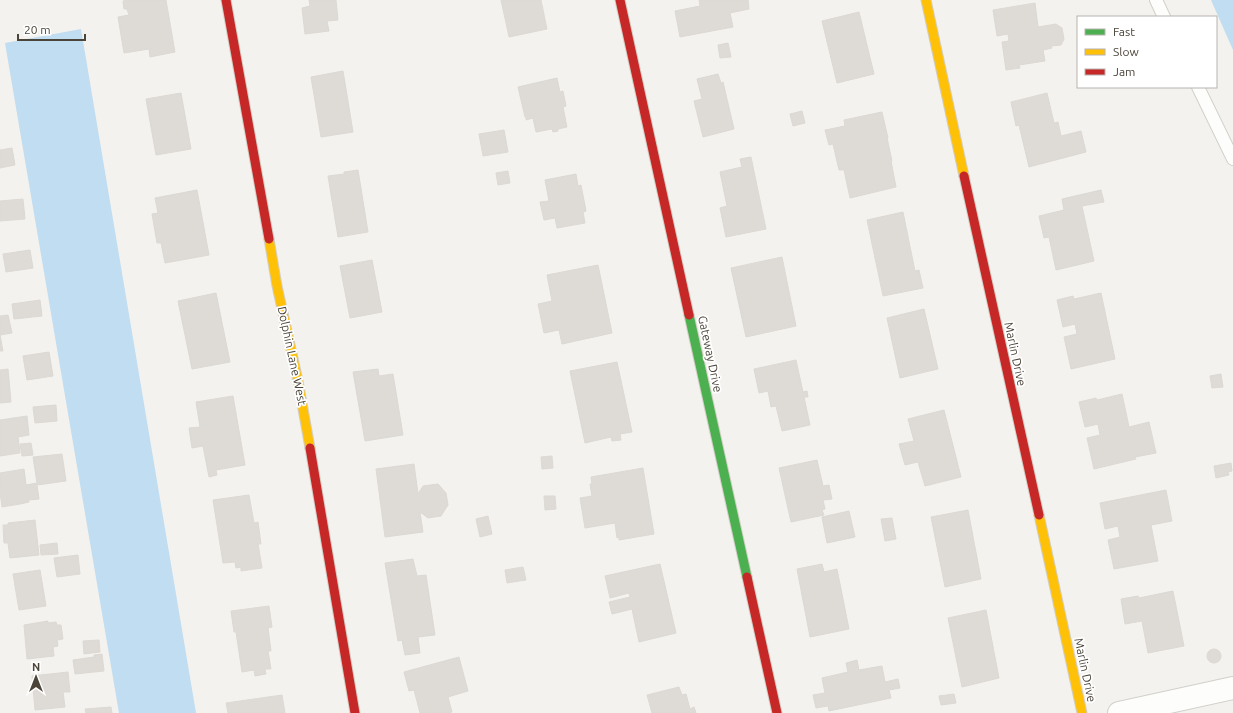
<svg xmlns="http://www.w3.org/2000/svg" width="1233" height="713" viewBox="0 0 1233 713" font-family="Ubuntu,sans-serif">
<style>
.water{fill:#c0ddf1}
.building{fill:#dedbd6;stroke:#dcd9d4}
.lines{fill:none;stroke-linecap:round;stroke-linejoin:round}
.lane-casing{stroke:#d2d0cb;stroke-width:14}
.street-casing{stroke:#d2d0cb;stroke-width:24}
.fast-casing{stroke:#d3cfc5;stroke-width:11}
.slow-casing{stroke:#d3cfc5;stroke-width:11}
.jam-casing{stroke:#d3cfc5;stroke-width:11}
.lane{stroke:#fdfdfc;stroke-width:12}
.street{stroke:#fdfdfc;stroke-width:22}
.fast{stroke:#4caf50;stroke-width:9}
.slow{stroke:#ffc107;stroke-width:9}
.jam{stroke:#c62828;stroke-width:9}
.labels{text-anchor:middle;stroke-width:3.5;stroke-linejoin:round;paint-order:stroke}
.street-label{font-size:12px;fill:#4b4439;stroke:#fff}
</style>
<rect width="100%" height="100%" fill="#f4f2ee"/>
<g class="water">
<polygon points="1211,0 1233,0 1233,50"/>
<polygon points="81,29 196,713 119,713 5,43"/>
</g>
<g class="building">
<polygon points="127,0 166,0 175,52 150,57 149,49 124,53 118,17 129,15 127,9 124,9 123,1"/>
<polygon points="309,0 336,0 338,20 327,21 329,31 305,34 302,8 310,6"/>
<polygon points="501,0 541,0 547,29 509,37"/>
<polygon points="699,0 748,0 749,9 730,13 733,27 680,37 675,11 700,6"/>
<polygon points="1035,3 1038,27 1056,24 1062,28 1064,39 1061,45 1051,46 1052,48 1043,50 1045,61 1019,65 1020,68 1006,70 1002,42 1009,41 1008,34 997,36 993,10"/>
<polygon points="859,12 874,74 837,83 822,21"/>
<polygon points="728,43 731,57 720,58 718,45"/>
<polygon points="343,71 353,132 321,137 311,77"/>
<polygon points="718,74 721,83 723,82 734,129 703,137 694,101 702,99 697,79"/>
<polygon points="557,78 560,92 563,91 566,106 563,107 567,127 558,129 558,131 553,132 552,129 536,132 533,118 526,120 526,117 525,117 518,87"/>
<polygon points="181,93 191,149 156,155 146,99"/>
<polygon points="1047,93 1054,123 1058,122 1061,136 1081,131 1086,152 1029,167 1019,125 1016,126 1011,102"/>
<polygon points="802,111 805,123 793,126 790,114"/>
<polygon points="882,112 888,138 887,138 892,161 891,161 896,187 850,198 844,170 839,170 833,144 829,145 825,130 845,126 844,120"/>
<polygon points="504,130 508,152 483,156 479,134"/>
<polygon points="12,148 15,165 0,168 0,150"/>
<polygon points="751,157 766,229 726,237 720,208 727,206 720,172 742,167 740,159"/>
<polygon points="358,170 368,232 338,237 328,176 344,174 344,172"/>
<polygon points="508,171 510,183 498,185 496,173"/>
<polygon points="576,174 578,186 581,185 586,211 583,212 585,223 557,228 555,218 544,220 540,202 549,201 545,180"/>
<polygon points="197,190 209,255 165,263 161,243 157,243 152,214 158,213 155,198"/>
<polygon points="1101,190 1104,202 1082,206 1094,261 1056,270 1049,237 1044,238 1039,216 1064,210 1062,199"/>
<polygon points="23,199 25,219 0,221 0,201"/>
<polygon points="903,212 915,271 919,270 923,288 883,296 867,220"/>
<polygon points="30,250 33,268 6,272 3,254"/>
<polygon points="782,257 796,326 746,337 731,268"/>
<polygon points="372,260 382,312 350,318 340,266"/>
<polygon points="598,265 612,333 562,344 559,330 544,333 538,304 552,301 547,275"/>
<polygon points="216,293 230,362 192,369 178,301"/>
<polygon points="1101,293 1115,359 1071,369 1064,337 1077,334 1075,324 1063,327 1057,300 1073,296 1074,299"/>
<polygon points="40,300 42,316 14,319 12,304"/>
<polygon points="924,309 938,369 900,378 887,318"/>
<polygon points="8,315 12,333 0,335 3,351 0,351 0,316"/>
<polygon points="49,352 53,376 27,380 23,356"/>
<polygon points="796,360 803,392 807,391 808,397 804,397 810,425 782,431 776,406 771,407 768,391 759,393 754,369"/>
<polygon points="617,362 632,432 620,434 621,440 612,441 611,437 585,443 570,371"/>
<polygon points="8,369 11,402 0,403 0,370"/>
<polygon points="378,369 379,376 393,374 403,435 365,441 353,372"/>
<polygon points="1221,374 1223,387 1212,388 1210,376"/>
<polygon points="1122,394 1129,427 1149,422 1156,453 1135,457 1136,459 1094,469 1087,438 1100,435 1098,424 1085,427 1079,402 1096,398 1097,400"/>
<polygon points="233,396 245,465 216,470 217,475 209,477 203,446 192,448 189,428 200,427 196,402"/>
<polygon points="56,405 57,421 35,423 33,407"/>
<polygon points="944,410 961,477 925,486 918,462 905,465 899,444 914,441 908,419"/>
<polygon points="27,416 29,435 18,437 20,453 0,456 0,420"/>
<polygon points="31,443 33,455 22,456 20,444"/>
<polygon points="62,454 66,481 37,485 39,499 29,500 29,502 20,504 2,507 0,492 0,473 24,469 26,485 37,483 33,457"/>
<polygon points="552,456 553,468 542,469 541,457"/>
<polygon points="817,460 823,486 829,485 832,499 823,500 825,509 822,510 824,515 791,522 779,468"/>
<polygon points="1231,463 1232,471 1228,472 1229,475 1216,478 1214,466"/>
<polygon points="414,464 418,494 423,486 438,484 446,493 448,505 441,516 428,518 420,512 423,532 385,537 376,469"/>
<polygon points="643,468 654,534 619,540 619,537 617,538 615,523 585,528 580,498 592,496 590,484 592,484 591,477"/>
<polygon points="1166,490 1172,521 1151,525 1158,561 1114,569 1108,540 1120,537 1118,526 1105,529 1100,503"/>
<polygon points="249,495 254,523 258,522 261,544 258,544 262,568 241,571 241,567 236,568 235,562 223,563 213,500"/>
<polygon points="544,496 555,496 556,509 545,510"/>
<polygon points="968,510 981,579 945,587 931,517"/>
<polygon points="849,511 855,537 827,543 822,517"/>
<polygon points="488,516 492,534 480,537 476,519"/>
<polygon points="892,518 896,539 885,541 881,519"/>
<polygon points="35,520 39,555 10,558 8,543 4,543 3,525 8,525 8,523"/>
<polygon points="57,543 58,554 41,555 40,545"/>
<polygon points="78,555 80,574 57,577 54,558"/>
<polygon points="413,559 417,576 426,575 435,635 418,637 420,653 405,655 402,640 398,641 385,563"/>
<polygon points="660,564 676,633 639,642 632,609 612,614 609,602 630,597 629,593 610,598 605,576"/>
<polygon points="822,564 824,572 837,569 849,629 810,637 797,569"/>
<polygon points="523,567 526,580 507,583 505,570"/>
<polygon points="40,570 46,606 19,610 13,574"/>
<polygon points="1173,591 1184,646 1148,653 1142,621 1125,624 1121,599 1138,596 1139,598"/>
<polygon points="269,606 272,627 268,628 271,651 268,651 271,669 265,669 266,674 255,676 254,670 242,672 236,632 234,632 231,611"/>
<polygon points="986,610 999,678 962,687 948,618"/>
<polygon points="48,621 48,623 56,622 57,625 61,625 63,639 57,640 58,646 53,647 54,656 27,659 24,625"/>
<polygon points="99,640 100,652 84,654 83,641"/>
<circle cx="1214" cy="656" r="7"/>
<polygon points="102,654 104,671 75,674 73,660 94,657 94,655"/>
<polygon points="459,657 468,691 448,697 452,712 447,713 420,713 414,690 409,691 404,672"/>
<polygon points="857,660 859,670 882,666 885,682 898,679 900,688 889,690 891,698 829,711 828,706 816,708 813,695 825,693 822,678 848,672 846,663"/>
<polygon points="68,672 70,692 63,692 65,707 35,710 32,676"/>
<polygon points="679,687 682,695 686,694 690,709 694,707 696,713 652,713 647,695"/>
<polygon points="954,694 956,703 941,705 939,696"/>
<polygon points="282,695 285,713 228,713 226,703"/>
<polygon points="111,707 112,713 86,713 85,709"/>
</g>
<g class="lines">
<defs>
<g id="lane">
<polyline points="1156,0 1164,17"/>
<polyline points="1198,87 1233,159"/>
</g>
<polyline id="street" points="1119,713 1233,688"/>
<polyline id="fast" points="689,315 747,577"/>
<g id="slow">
<polyline points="926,0 964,176"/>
<polyline points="269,239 277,286 298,381 310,448"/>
<polyline points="1039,515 1082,713"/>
</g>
<g id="jam">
<polyline points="226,0 269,239"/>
<polyline points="620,0 689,315"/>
<polyline points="964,176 1039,515"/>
<polyline points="310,448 355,713"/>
<polyline points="747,577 777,713"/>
</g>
</defs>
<use href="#lane" class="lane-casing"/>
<use href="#street" class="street-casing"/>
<use href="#fast" class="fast-casing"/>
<use href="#slow" class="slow-casing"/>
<use href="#jam" class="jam-casing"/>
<use href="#lane" class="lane"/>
<use href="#street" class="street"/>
<use href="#fast" class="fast"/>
<use href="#slow" class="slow"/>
<use href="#jam" class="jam"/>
</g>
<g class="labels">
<g class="street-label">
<text transform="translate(710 354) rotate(78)" y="4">Gateway Drive</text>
<text transform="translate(1015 354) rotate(78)" y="4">Marlin Drive</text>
<text transform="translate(292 356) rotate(78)" y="4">Dolphin Lane West</text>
<text transform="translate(1085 670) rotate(78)" y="4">Marlin Drive</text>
</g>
</g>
<rect x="1077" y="16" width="140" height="72" fill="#ffffff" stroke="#b7b4b0"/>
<rect x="1085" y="29" width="20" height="6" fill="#4caf50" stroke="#b7b4b0"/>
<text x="1113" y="36" font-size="12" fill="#4b4439">Fast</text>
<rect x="1085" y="49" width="20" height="6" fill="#ffc107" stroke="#b7b4b0"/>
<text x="1113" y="56" font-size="12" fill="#4b4439">Slow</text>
<rect x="1085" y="69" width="20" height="6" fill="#c62828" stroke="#b7b4b0"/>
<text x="1113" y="76" font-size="12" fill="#4b4439">Jam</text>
<g transform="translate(36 677)" stroke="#ffffff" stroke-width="3" paint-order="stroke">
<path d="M0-3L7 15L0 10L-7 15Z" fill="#4b4439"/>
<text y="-6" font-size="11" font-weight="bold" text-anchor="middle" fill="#4b4439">N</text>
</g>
<path d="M18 34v6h67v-6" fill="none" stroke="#4b4439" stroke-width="2"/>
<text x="24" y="34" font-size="12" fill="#4b4439" stroke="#ffffff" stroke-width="3" paint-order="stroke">20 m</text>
</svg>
